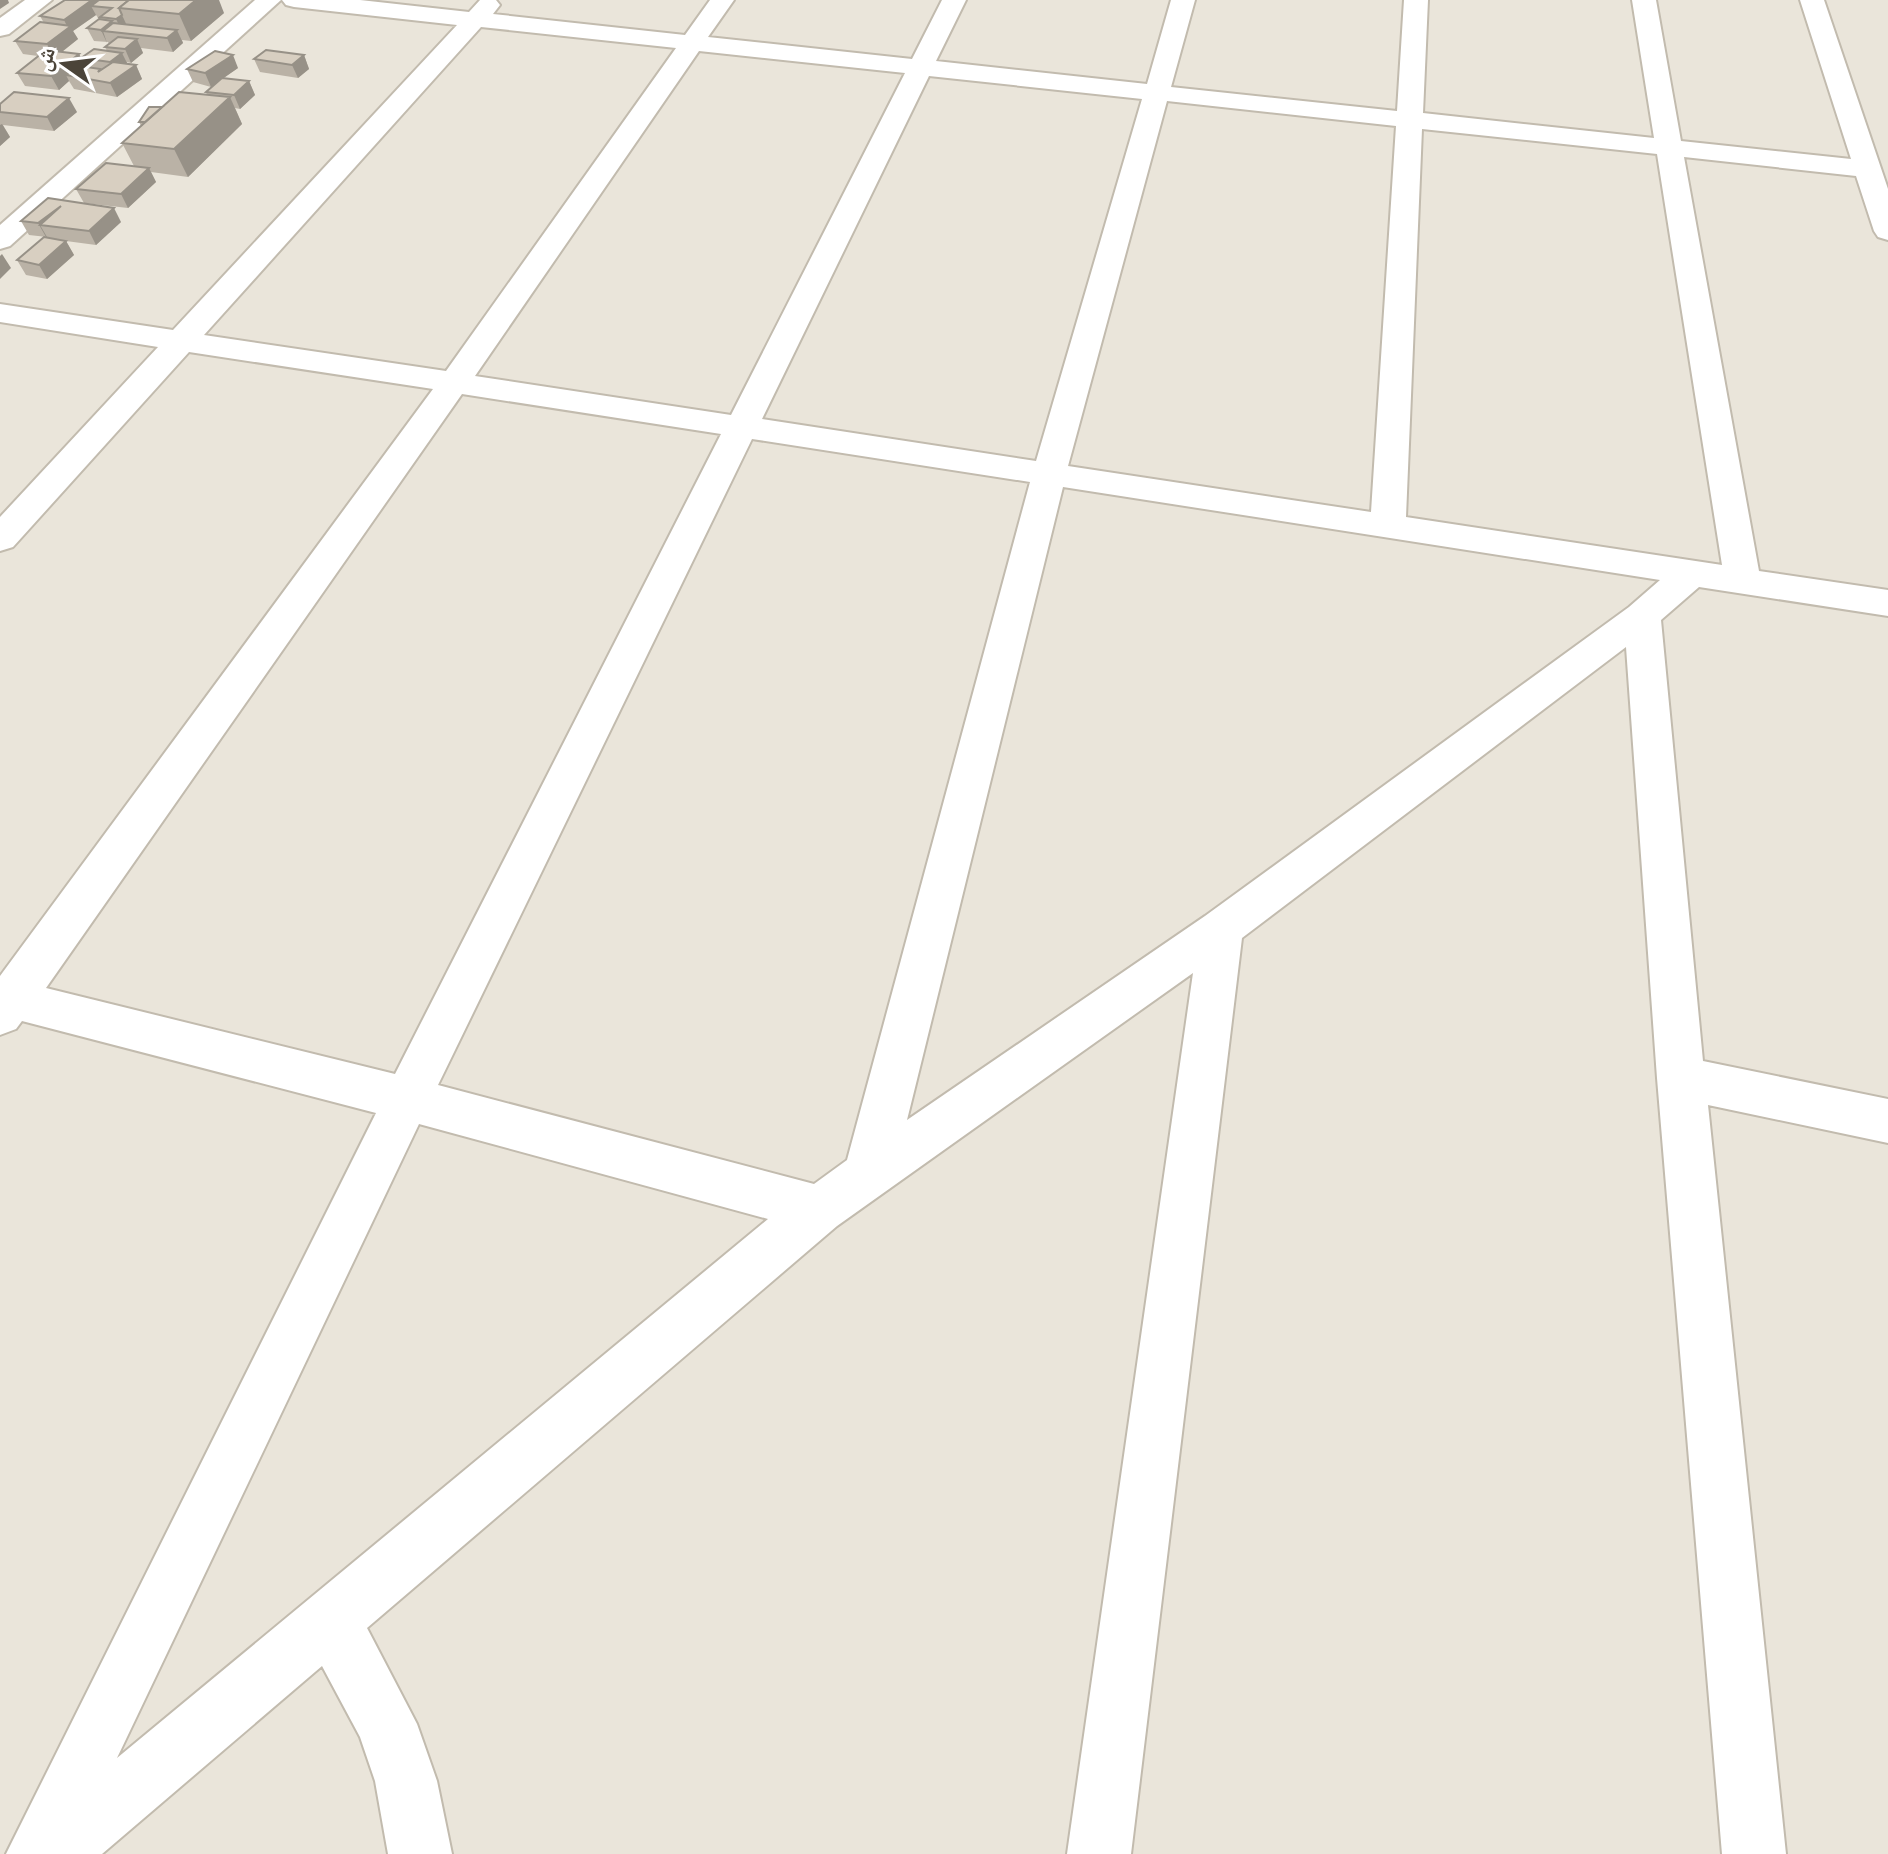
<svg xmlns="http://www.w3.org/2000/svg" width="1888" height="1854" viewBox="0 0 1888 1854" font-family="'Alegreya Sans','Noto Naskh Arabic',sans-serif">
<style>
.residential{fill:#eae5da}
.lines{fill:none;stroke-linecap:round;stroke-linejoin:round}
.minor-casing{stroke:#c2bbae;stroke-width:4}
.minor{fill:#fff;fill-rule:evenodd}
.wall{fill:#bab2a6;fill-rule:evenodd}
.shaded-wall{fill:#979187}
.building{fill:#d8cfc1;stroke:#979187;stroke-width:2}
</style>
<rect width="100%" height="100%" fill="#f6f3ec"/>
<rect class="residential" x="0" y="0" width="1888" height="1854"/>
<g class="lines">
<defs>
<g id="minor">
<polygon points="25,0 52,0 9,34 0,36 0,18"/>
<polygon points="255,0 281,0 10,246 0,249 0,225"/>
<path d="M282,0h78l109,12 11,-12h16l4,5 -7,9 192,21 25,-35h24l-26,37 204,22 30,-59h24l-30,61 211,23 24,-84h24l-24,87 226,24 7,-111h24l-5,113 231,25 -22,-138h24l25,141 170,18 -51,-159h24l64,189v51l-10,-3 -4,-6 -18,-55 -172,-19 75,414 129,19v26l-189,-29 -38,33 42,441 185,38v44l-180,-38 78,749h-64l-65,-776 -31,-431 -384,291 -111,916h-64l126,-881 -356,253 -470,402 50,96 20,57 15,73h-64l-13,-73 -15,-44 -38,-71 -220,188h-96l370,-741 -354,-92 -6,8 -16,6v-59l433,-587 -244,-37 -176,195 -13,4v-34l158,-170 -158,-25v-18l173,26 284,-305 -163,-18 -8,-2zM481,27l195,21 -230,323 -242,-36zM699,51l206,22 -174,342 -256,-39zM929,76l213,23 -106,362 -274,-42zM1167,101l229,25 -25,386 -303,-46zM1422,129l235,25 65,411 -316,-48zM462,394l259,40 -326,640 -349,-86zM752,439l278,43 -183,678 -33,24 -376,-99zM1063,487l597,93 -31,27 -424,309 -298,204zM419,1124l349,95 -651,539z"/>
</g>
</defs>
<use href="#minor" class="minor-casing"/>
<use href="#minor" class="minor"/>
</g>
<g class="wall">
<path d="M65,0l159,13 -33,28 -9,-1 1,3 -10,9 -32,-4 2,5 -12,10 -4,-1v2l9,1 6,14 -25,18 -43,-8 -5,-8 -10,9 -34,-4 -8,-13 21,-17 -15,-2 -8,-13 29,-18 -4,-7zM96,15l3,4 -12,9 7,13 14,1 1,2 -4,3 2,4 -26,7 -2,-4 -17,-2 16,-13 -5,-8z"/>
<polygon points="304,55 309,69 298,78 260,72 254,59"/>
<polygon points="238,68 223,78 249,81 255,95 240,109 235,108 242,124 188,177 151,172 156,182 128,208 84,203 76,189 134,166 122,143 141,126 139,122 162,107 207,95 206,92 217,83 211,87 193,82 187,69"/>
<polygon points="0,104 77,112 54,131 3,125 10,137 0,146"/>
<polygon points="21,221 121,222 96,245 66,241 74,255 47,279 26,275 17,260 48,238 47,237 29,235"/>
</g>
<g class="shaded-wall">
<polygon points="0,0 8,0 9,3 0,9"/>
<polygon points="92,0 114,0 91,6 96,15 73,31 78,39 54,58 47,44 68,28 64,20"/>
<polygon points="196,0 219,0 224,13 191,41 179,14"/>
<polygon points="122,15 128,28 123,33 116,19"/>
<polygon points="112,21 118,33 103,31 107,43 101,30"/>
<polygon points="177,30 183,43 173,52 167,38"/>
<polygon points="137,39 143,53 131,63 125,49"/>
<polygon points="122,53 129,67 116,76 110,62"/>
<polygon points="79,54 86,67 66,75 69,81 59,90 51,76"/>
<polygon points="233,55 238,68 211,87 205,73"/>
<polygon points="304,55 309,69 298,78 292,65"/>
<polygon points="136,65 142,79 117,97 110,83"/>
<polygon points="249,81 255,95 240,109 234,95"/>
<polygon points="230,97 242,124 188,177 174,149"/>
<polygon points="69,98 77,112 54,131 47,117"/>
<polygon points="2,124 10,137 0,146 0,125"/>
<polygon points="149,168 156,182 128,208 121,194"/>
<polygon points="61,206 40,225 47,237 46,237 38,223"/>
<polygon points="114,208 121,222 96,245 89,231"/>
<polygon points="66,241 74,255 47,279 39,265"/>
<polygon points="2,254 11,268 0,279 0,256"/>
</g>
<g class="building">
<polygon points="65,0 92,0 64,20 40,16"/>
<polygon points="99,0 129,0 119,8 122,15 116,19 100,17 112,8 91,6"/>
<polygon points="129,0 196,0 179,14 119,8"/>
<polygon points="99,19 112,21 101,30 87,28"/>
<polygon points="40,22 71,26 47,44 15,41"/>
<polygon points="113,23 177,30 167,38 103,31"/>
<polygon points="118,37 137,39 125,49 105,47"/>
<polygon points="94,49 122,53 110,62 81,58"/>
<polygon points="46,50 79,54 51,76 17,73"/>
<polygon points="266,50 304,55 292,65 254,59"/>
<polygon points="215,51 233,55 205,73 187,69"/>
<polygon points="113,62 136,65 110,83 66,75 80,66 100,69 98,72"/>
<polygon points="222,78 249,81 234,95 206,92"/>
<polygon points="14,92 69,98 47,117 0,112 0,104"/>
<polygon points="179,92 230,97 174,149 122,143"/>
<polygon points="149,107 162,107 145,122 139,122"/>
<polygon points="106,163 149,168 121,194 76,189"/>
<polygon points="48,198 114,208 89,231 40,225 61,206 38,223 21,221"/>
<polygon points="44,237 66,241 39,265 17,260"/>
</g>
<g transform="translate(64 64) rotate(284)" stroke="#ffffff" stroke-width="6" paint-order="stroke">
<path d="M0-6L14 30L0 20L-14 30Z" fill="#4b4439"/>
<text y="-12" font-size="22" font-weight="bold" text-anchor="middle" fill="#4b4439">ش</text>
</g>
</svg>
